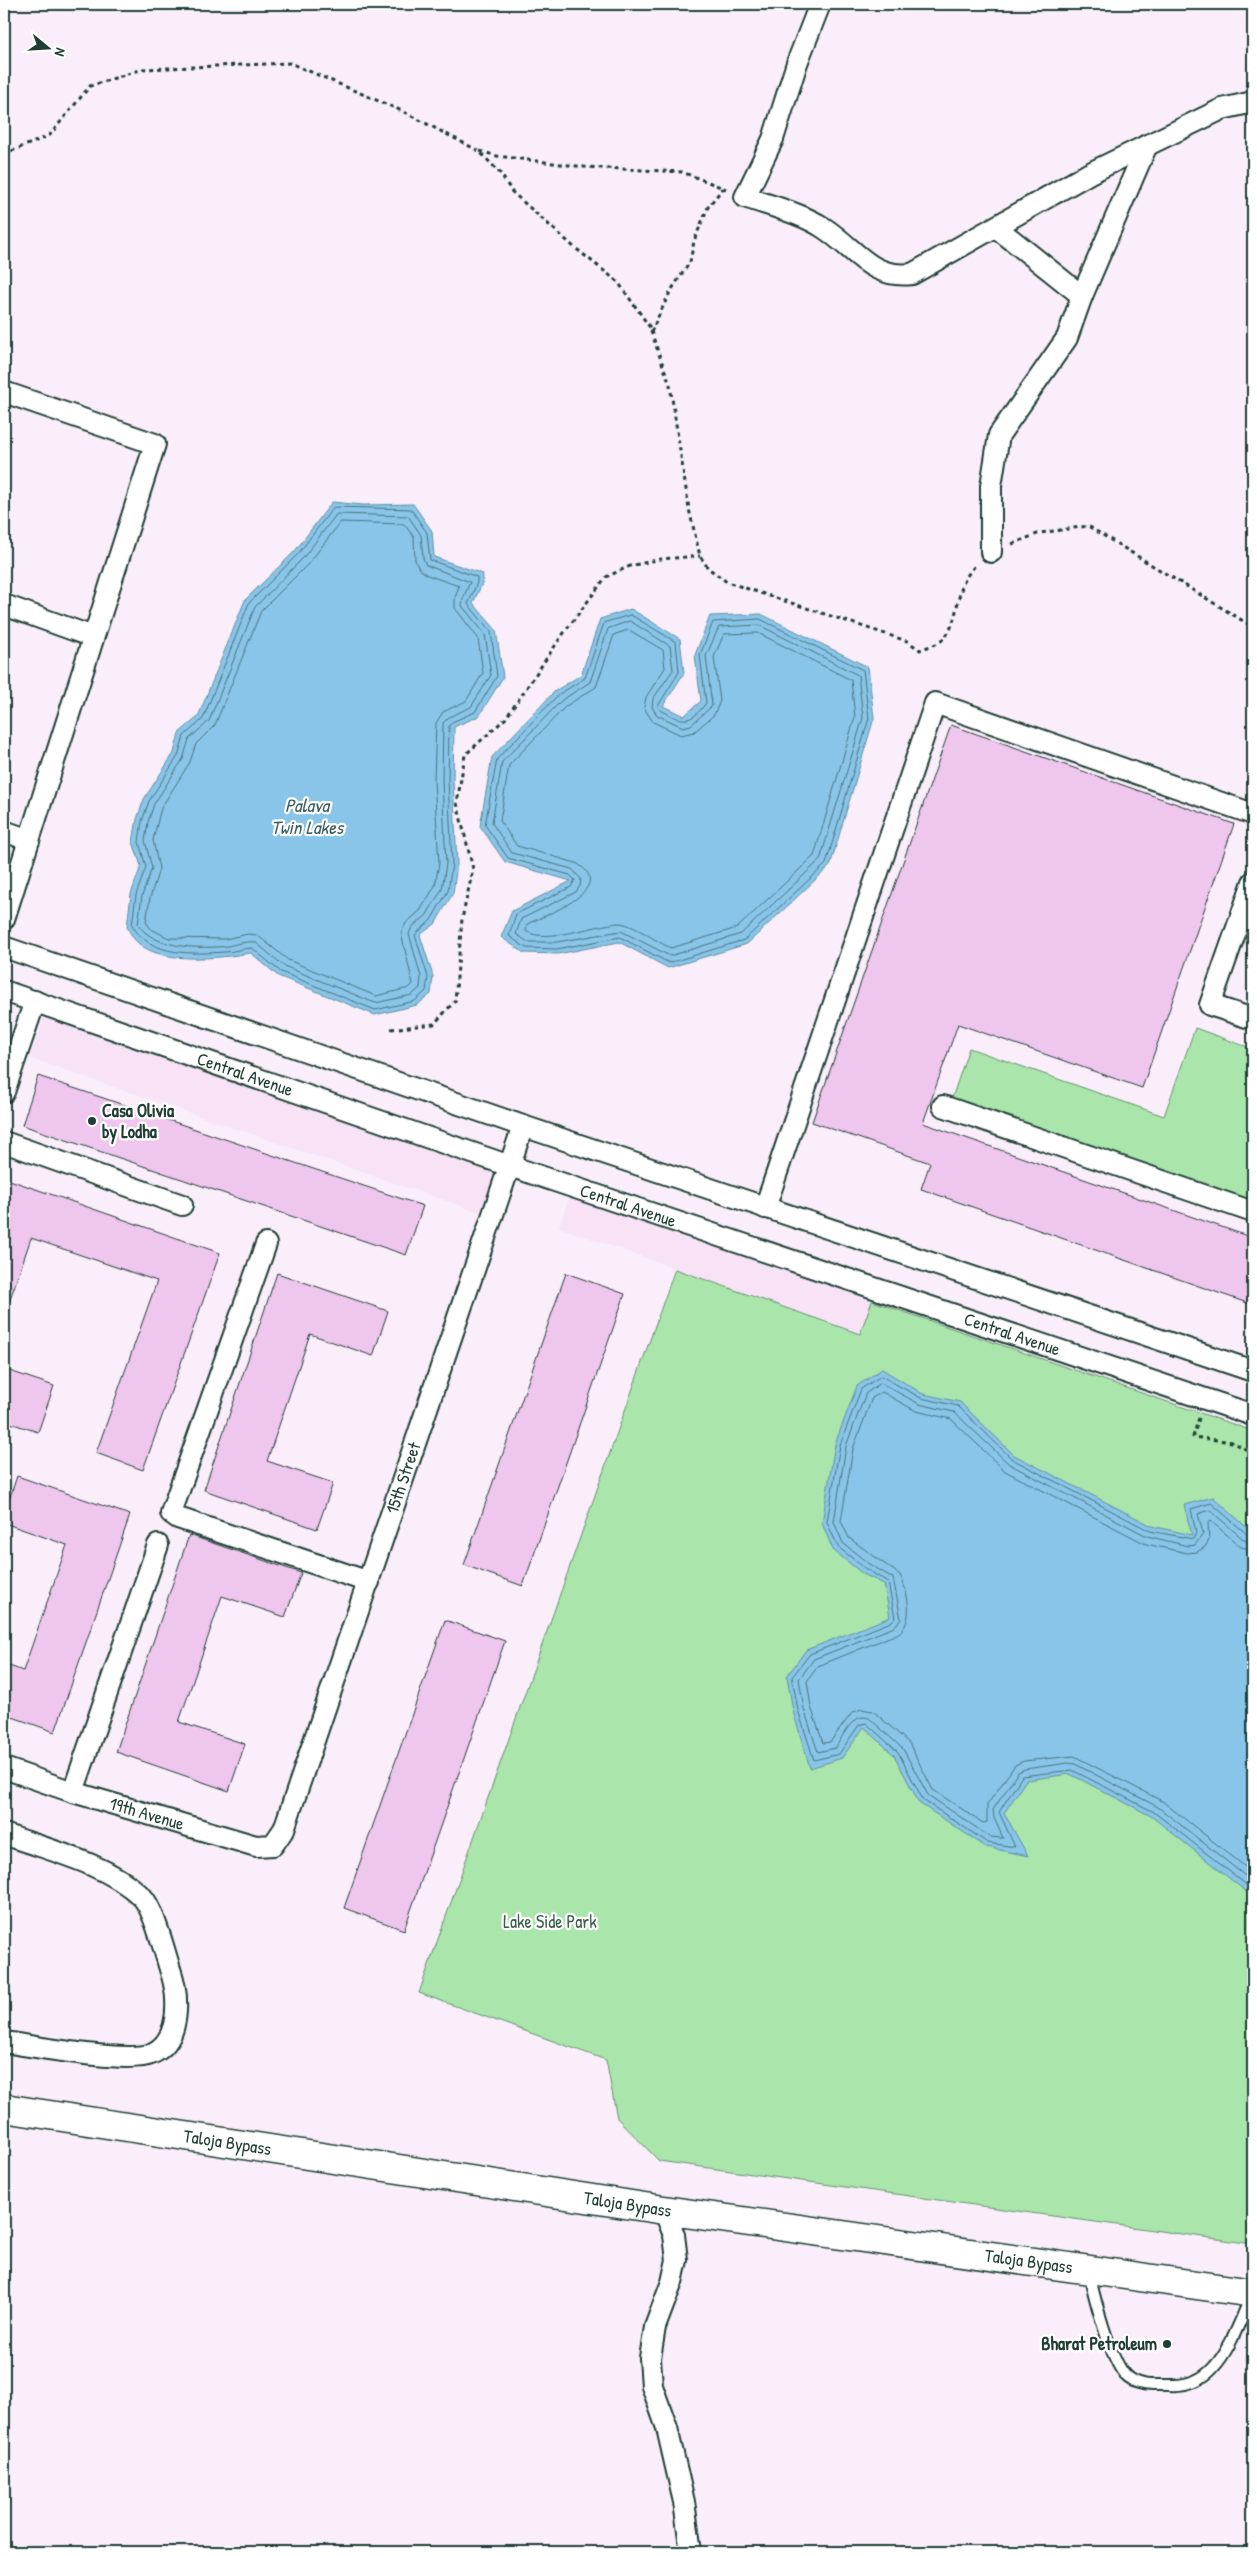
<svg xmlns="http://www.w3.org/2000/svg" width="1257" height="2556" viewBox="0 0 1257 2556" font-family="'Patrick Hand',sans-serif">
<style>
.built{fill:#f7e2f6}
.green{fill:#aae5ab;stroke:#649170}
.water{fill:#89c5e9;stroke:#5f8fa1}
.lines{fill:none;stroke-linecap:round;stroke-linejoin:round}
.shore{stroke:#49737c;stroke-width:1}
.building{fill:#efc6ee;stroke:#1f3d34}
.service-casing{stroke:#1f3d34;stroke-width:14}
.minor-casing{stroke:#1f3d34;stroke-width:24}
.secondary-casing{stroke:#1f3d34;stroke-width:31}
.path{stroke:#1f3d34;stroke-width:3;stroke-dasharray:4 4;stroke-linecap:butt}
.service{stroke:#fff;stroke-width:10}
.minor{stroke:#fff;stroke-width:20}
.secondary{stroke:#fff;stroke-width:28}
.poi-dot{fill:#1f3d34;stroke:#fff;stroke-width:2}
.labels{text-anchor:middle;stroke-width:4.5;stroke-linejoin:round;paint-order:stroke}
.street-label{font-size:18px;fill:#1f3d34;stroke:#fff}
.poi-label{font-size:18px;font-weight:bold;fill:#1f3d34;stroke:#fff;text-anchor:start}
.park-label{font-size:18px;fill:#3b5f4c;stroke:#fff}
.water-label{font-size:19px;font-style:italic;fill:#3a5f61;stroke:#fff}
</style>
<rect width="100%" height="100%" fill="#faeefa"/>
<filter id="ink" filterUnits="userSpaceOnUse"><feTurbulence type="fractalNoise" baseFrequency=".02" numOctaves="2"/><feDisplacementMap in="SourceGraphic" scale="10" xChannelSelector="R" yChannelSelector="G"/><feConvolveMatrix kernelMatrix="1 2 1 2 8 2 1 2 1" color-interpolation-filters="sRGB"/></filter>
<g filter="url(#ink)">
<g class="built">
<polygon points="46,1013 498,1168 482,1213 30,1058"/>
<polygon points="571,1193 872,1301 861,1334 559,1227"/>
</g>
<g class="green">
<polygon points="1195,1028 1253,1049 1253,1206 951,1101 969,1048 1164,1116"/>
<polygon points="675,1269 860,1334 872,1301 1253,1431 1253,2244 659,2161 617,2118 606,2060 419,1993"/>
</g>
<g class="water">
<path d="M332,502l31,3 50,-1 19,27 2,26 49,17 -1,10 -9,19 23,27 7,47 -24,39 -25,11 -1,53 4,84 -4,29 -18,31 -15,11 13,41 -2,18 -14,11 -42,10 -97,-39 -27,-23c-31,5 -88,12 -113,-10 -5,-4 -8,-11 -11,-16l4,-33 10,-28 -8,-24 4,-23 7,-20 30,-46 5,-20 19,-16 47,-117 50,-49z"/>
<polygon points="631,609 680,639 684,673 663,706 684,716 701,701 695,655 710,616 761,614 868,667 874,718 830,866 747,944 668,968 619,942 558,954 524,953 501,937 512,911 571,881 505,862 480,826 492,757 555,691 581,675 600,619"/>
<polygon points="882,1369 923,1394 960,1402 1014,1455 1152,1526 1192,1535 1184,1505 1213,1497 1253,1533 1253,1897 1151,1816 1070,1774 1026,1780 1004,1813 1028,1856 986,1847 919,1803 894,1755 864,1727 842,1758 810,1768 793,1711 787,1676 806,1650 890,1617 884,1584 863,1574 833,1550 822,1523 835,1444 857,1386"/>
</g>
<g class="lines">
<g class="shore">
<path d="M334,507l77,2 16,24 3,27 47,17v6l-9,21 23,28 6,44 -22,36 -23,10 -3,4 -1,54 4,84 -4,27 -17,29 -16,15 13,42 -2,14 -11,10 -40,9 -94,-38 -29,-24c-9,0 -18,4 -27,4 -32,2 -75,5 -93,-27l4,-30 10,-28 -7,-25 3,-21 7,-20 29,-45 6,-20 19,-17 46,-116 49,-49z"/>
<path d="M337,514l71,2 13,19 2,23 3,7 44,17 -7,17 -1,7 23,28 6,41 -20,32 -22,10 -6,6 -1,57 4,84 -4,25 -16,27 -14,11 -3,7 12,43 -1,11 -8,7 -37,8 -91,-37 -29,-24c-9,-1 -18,2 -27,4 -27,3 -75,3 -90,-22l4,-28 10,-28 -7,-27 3,-19 6,-18 29,-45 6,-20 20,-18 46,-114 48,-49z"/>
<polygon points="341,522 404,524 414,537 415,560 419,569 427,575 459,586 455,598 455,608 478,638 483,673 466,701 443,712 436,723 434,780 439,863 435,886 420,911 406,923 401,933 413,984 409,988 376,996 288,960 257,935 248,934 225,939 169,938 151,929 146,922 150,898 159,869 153,840 161,808 190,762 196,744 215,725 261,611 309,563"/>
<path d="M631,615l45,27 3,30 -21,34c2,5 7,6 12,9 17,9 25,3 36,-12l-6,-48 13,-33 47,-3 103,51 6,48 -43,146 -82,76 -75,23 -49,-26 -63,12 -31,-1 -17,-12 7,-22 55,-27 4,-7 -5,-5 -62,-17 -23,-33 12,-66 61,-64 27,-17 19,-55z"/>
<polygon points="630,621 670,646 673,670 653,699 652,707 657,715 683,727 691,725 712,706 706,656 719,627 759,625 858,675 863,718 820,860 741,934 670,956 621,931 557,942 528,942 516,934 521,919 576,892 580,886 581,879 572,869 512,853 492,823 502,762 562,700 590,682 608,629"/>
<path d="M629,630l34,20 2,18 -19,29 -2,11 9,14 28,13 13,-3 20,-17 6,-14 -6,-44 10,-23 34,-1 93,47 4,37 -41,139 -77,72 -66,20c-15,-6 -38,-25 -53,-25 -23,2 -74,21 -92,8l1,-7c17,-8 93,-36 49,-61l-59,-17 -17,-25 9,-56 57,-59 30,-19 18,-52z"/>
<polyline points="1253,1536 1248,1535 1211,1503 1191,1509 1196,1533 1193,1539 1150,1531 1012,1459 958,1406 921,1398 881,1376 861,1389 840,1445 827,1522 838,1547 866,1569 888,1582 895,1618 891,1622 810,1654 792,1677 798,1710 814,1760 839,1754 859,1725 866,1723 898,1752 923,1800 988,1843 1015,1847 999,1812 1022,1776 1072,1770 1154,1812 1253,1890"/>
<path d="M1253,1542l-9,-2 -34,-30 -12,4 5,20 -8,11 -7,1 -41,-10 -138,-72 -55,-52 -35,-8 -38,-21 -15,10 -20,53 -12,76 9,21 26,21 24,14 8,41 -7,8 -80,32 -15,20 5,30 14,43 17,-4c8,-11 17,-36 34,-30l34,31 25,46 62,42 13,1 -9,-20 -1,-8 25,-38 7,-3 43,-6 7,1 83,43 95,75"/>
<path d="M1253,1550l-12,-3 -30,-26 -3,2 1,17 -4,7 -8,5 -10,1 -41,-9 -141,-73 -54,-52 -35,-8 -34,-19 -10,6 -19,51 -12,72 8,17 51,37c8,16 15,49 -3,59l-79,32 -11,15 4,26 12,36 7,-1 22,-29 9,-4 12,2 36,32 24,47 50,33 4,-1v-17l28,-40 9,-4 50,-5 88,45 91,72"/>
</g>
</g>
<g class="building">
<polygon points="951,725 1234,824 1142,1088 958,1024 923,1123 1253,1238 1253,1305 921,1189 930,1163 812,1122"/>
<polygon points="38,1076 423,1206 406,1255 22,1125"/>
<polygon points="4,1178 220,1253 143,1470 96,1453 157,1281 31,1238 7,1308 4,1307"/>
<polygon points="277,1273 388,1311 373,1356 310,1334 267,1461 333,1483 317,1529 204,1490"/>
<polygon points="566,1273 625,1294 523,1586 464,1565"/>
<polygon points="4,1369 54,1386 38,1432 4,1421"/>
<polygon points="17,1476 130,1515 55,1732 4,1714 4,1664 23,1671 67,1545 4,1523 4,1515"/>
<polygon points="189,1535 301,1573 285,1617 222,1596 179,1722 245,1744 229,1791 116,1752"/>
<polygon points="445,1620 505,1641 404,1930 344,1908"/>
</g>
<g class="lines">
<defs>
<path id="service" d="M1089,2271c4,23 21,87 36,104 11,12 30,10 44,10 17,1 32,-4 44,-17 18,-19 28,-50 39,-74"/>
<g id="minor">
<path d="M820,4l-23,59 -24,76 -28,58c25,9 56,16 79,31 32,21 46,51 88,46l178,-101 132,-64 31,-7"/>
<polyline points="997,228 1082,296"/>
<polyline points="4,392 155,444 4,919"/>
<polyline points="991,552 991,486 999,435 1067,338 1082,296 1147,145"/>
<polyline points="4,605 93,637"/>
<polyline points="4,831 29,840"/>
<polyline points="1253,882 1210,1005 1253,1019"/>
<polyline points="4,947 523,1126 1253,1371"/>
<path id="s1" d="M4,991l506,175 743,249"/>
<polyline points="4,1092 35,1001"/>
<polyline points="943,1106 1253,1212"/>
<polyline points="4,1142 182,1205"/>
<polyline points="765,1208 935,703 1253,814"/>
<polyline points="266,1244 171,1513 178,1518 369,1582"/>
<path id="s2" d="M4,1768l69,24 183,54 17,-1 11,-16 239,-703"/>
<polyline points="73,1792 158,1545"/>
<path d="M4,1834c44,16 102,29 137,62 12,10 24,57 29,73 9,26 12,72 -19,85 -23,10 -119,-8 -147,-12"/>
<polyline points="664,2210 674,2235 677,2260 672,2282 655,2327 650,2358 652,2386 667,2428 684,2502 691,2552"/>
</g>
<g id="secondary">
<path id="s3" d="M4,2108l660,102 589,83"/>
</g>
</defs>
<use href="#service" class="service-casing"/>
<use href="#minor" class="minor-casing"/>
<use href="#secondary" class="secondary-casing"/>
<g class="path">
<polyline points="480,151 497,156 584,167 682,172 726,189"/>
<path d="M4,154l45,-18 41,-50 53,-17 147,-6 112,48 77,40 22,23 11,18 62,55 44,35 31,44 21,59 19,124 11,47 8,12 19,14 180,59 13,9c6,-3 16,-5 21,-9 22,-19 10,-54 36,-77"/>
<polyline points="651,332 670,292 690,262 694,241 708,207 723,188"/>
<polyline points="1012,544 1040,533 1088,526 1253,627"/>
<polyline points="391,1029 434,1024 455,1001 462,919 473,869 457,803 465,755 506,718 561,637 606,577 630,566 661,559 700,556"/>
<polyline points="1199,1418 1193,1437 1232,1442 1253,1453"/>
</g>
<use href="#service" class="service"/>
<use href="#minor" class="minor"/>
<use href="#secondary" class="secondary"/>
</g>
</g>
<g class="poi-dot">
<circle cx="92" cy="1121" r="5"/>
<circle cx="1167" cy="2344" r="5"/>
</g>
<g class="labels">
<g class="street-label">
<text dy="6" stroke="none"><textPath href="#s1" startOffset="255">Central Avenue</textPath></text>
<text dy="6" stroke="none"><textPath href="#s1" startOffset="660">Central Avenue</textPath></text>
<text dy="6" stroke="none"><textPath href="#s1" startOffset="1065">Central Avenue</textPath></text>
<text dy="6" stroke="none"><textPath href="#s2" startOffset="671">15th Street</textPath></text>
<text dy="6" stroke="none"><textPath href="#s2" startOffset="150">19th Avenue</textPath></text>
<text dy="6" stroke="none"><textPath href="#s3" startOffset="226">Taloja Bypass</textPath></text>
<text dy="6" stroke="none"><textPath href="#s3" startOffset="631">Taloja Bypass</textPath></text>
<text dy="6" stroke="none"><textPath href="#s3" startOffset="1036">Taloja Bypass</textPath></text>
</g>
<g class="poi-label">
<text x="102" y="1117">Casa Olivia<tspan x="102" dy="21">by Lodha</tspan></text>
<text x="1157" y="2350" text-anchor="end">Bharat Petroleum</text>
</g>
<g class="park-label">
<text x="550" y="1928">Lake Side Park</text>
</g>
<g class="water-label">
<text x="307" y="812">Palava<tspan x="307" dy="22">Twin Lakes</tspan></text>
</g>
</g>
<rect width="1257" height="2556" fill="none" stroke="#fff" stroke-width="20"/>
<rect x="10" y="10" width="1237" height="2536" fill="none" stroke="#1f3d34" stroke-width="2" filter="url(#ink)"/>
<g transform="translate(48 48) rotate(108)" stroke="#ffffff" stroke-width="4" paint-order="stroke">
<path d="M0-4L9 19L0 12L-9 19Z" fill="#1f3d34"/>
<text y="-8" font-size="14" font-weight="bold" text-anchor="middle" fill="#1f3d34">N</text>
</g>
</svg>
